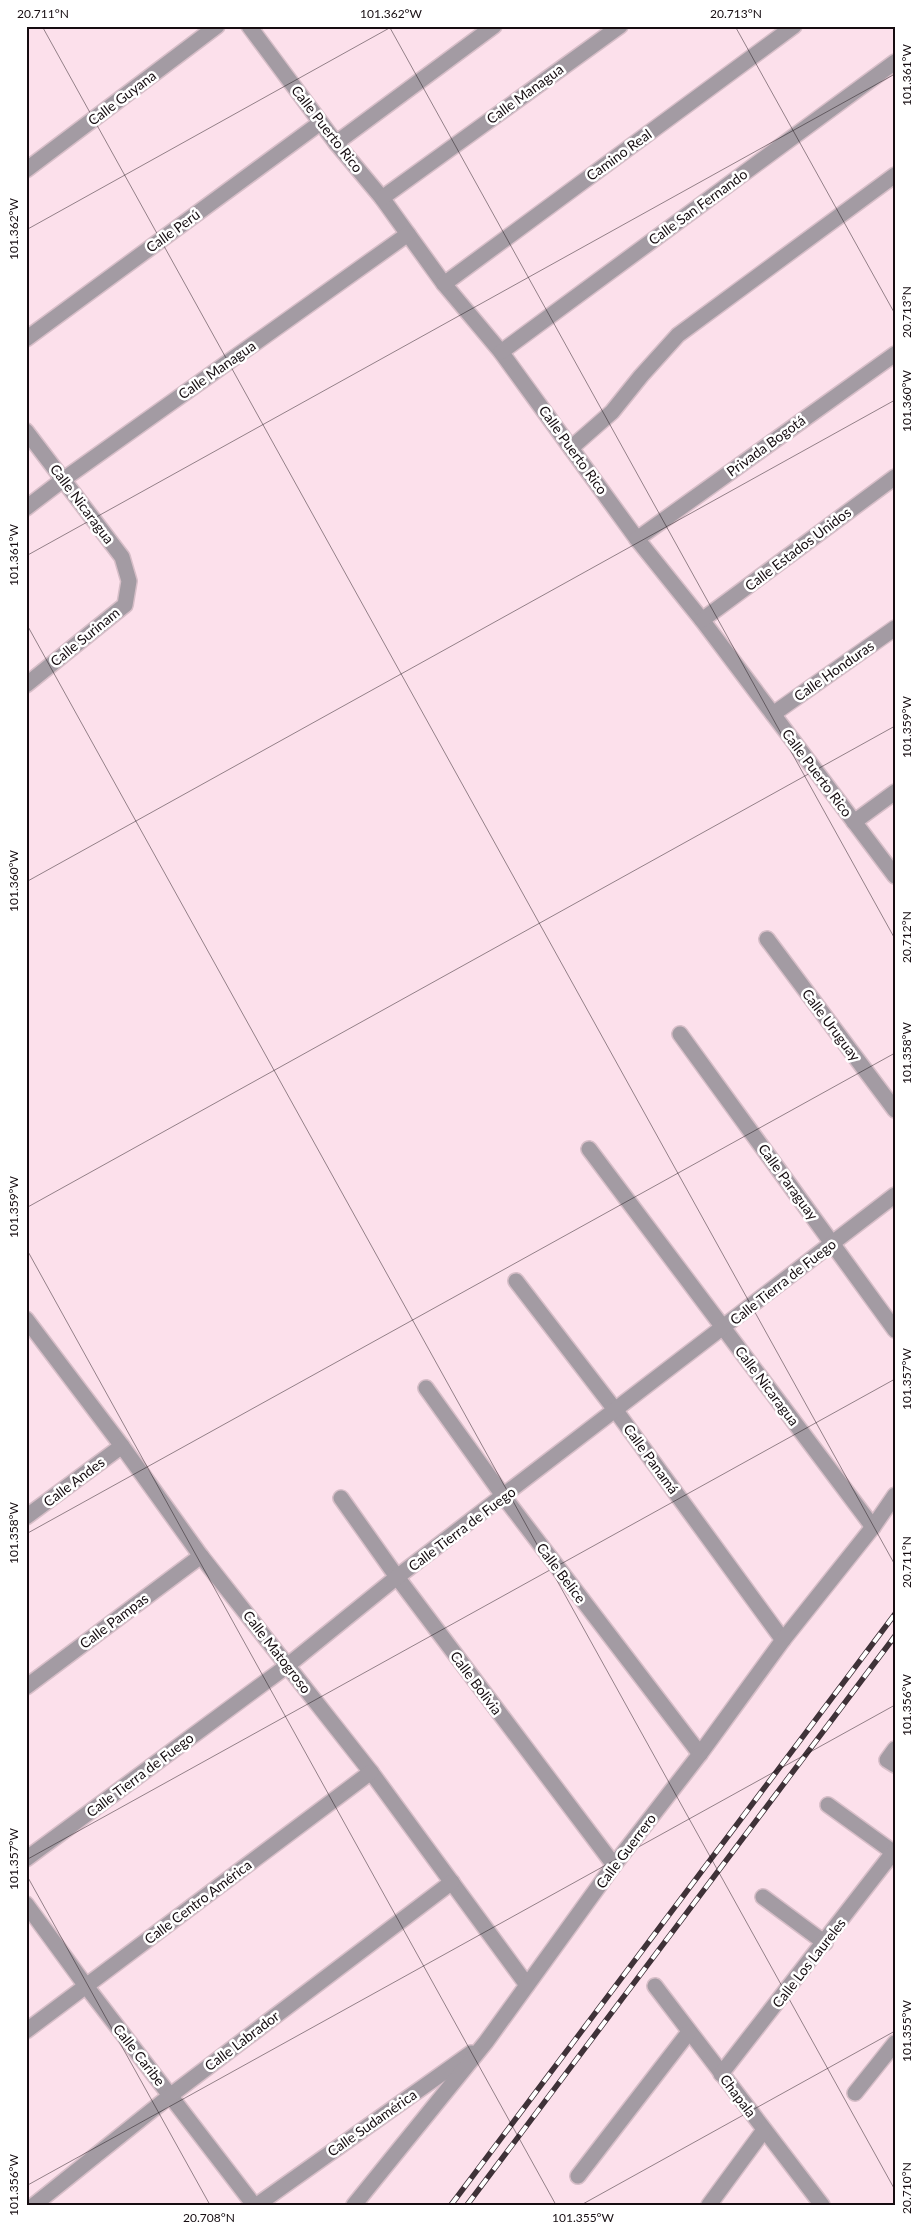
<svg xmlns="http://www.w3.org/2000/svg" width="921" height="2231" viewBox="0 0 921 2231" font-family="Lato,sans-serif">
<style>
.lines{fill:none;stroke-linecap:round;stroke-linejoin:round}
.minor-casing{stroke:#d7bec8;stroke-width:18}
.minor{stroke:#a39ba3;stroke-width:15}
.rail-casing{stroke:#3f3238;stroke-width:5.5}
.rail{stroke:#fff;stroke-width:4;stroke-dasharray:11;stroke-linecap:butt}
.ticks{fill:none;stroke:#150c10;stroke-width:1;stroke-opacity:0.45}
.labels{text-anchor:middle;stroke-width:5;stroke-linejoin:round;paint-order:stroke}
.street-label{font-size:14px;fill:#150c10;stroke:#fff}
.neatline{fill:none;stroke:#150c10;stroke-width:2}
.ticks-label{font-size:12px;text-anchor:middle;fill:#150c10}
</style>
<rect width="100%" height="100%" fill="#fce0eb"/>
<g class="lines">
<defs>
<g id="minor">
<polyline points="249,26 336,143 382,198 444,284 501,352 637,539 702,620 895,876"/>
<polyline points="336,143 494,26"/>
<polyline points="26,170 217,26"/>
<polyline points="382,198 620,26"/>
<polyline points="444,284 794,26"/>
<polyline points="26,339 320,123"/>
<polyline points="501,352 895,62"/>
<polyline points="26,431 122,557 129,581 125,605 26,685"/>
<polyline points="571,448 612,412 641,376 678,335 895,175"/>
<polyline points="26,508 64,479 408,234"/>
<polyline points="637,539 895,354"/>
<polyline points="702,620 895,477"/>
<polyline points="773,714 895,628"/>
<polyline points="854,822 895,792"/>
<polyline points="767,939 895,1110"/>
<polyline points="680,1034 895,1330"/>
<polyline points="589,1149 873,1527"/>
<polyline points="516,1281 616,1411 783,1640"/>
<polyline points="26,1319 122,1446 201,1556 371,1772 527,1985"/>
<polyline points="426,1388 504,1497 700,1754"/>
<polyline points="341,1498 397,1577 614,1865"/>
<polyline points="26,1517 122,1446"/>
<polyline points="26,1687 201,1556"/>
<polyline points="895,1749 887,1760 895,1765"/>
<polyline points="828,1805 893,1852"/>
<polyline points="26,1859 287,1666 397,1577 895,1195"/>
<polyline points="763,1897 825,1943"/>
<polyline points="26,1904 86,1986 254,2205"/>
<polyline points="655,1986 822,2205"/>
<polyline points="26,2031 371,1772"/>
<polyline points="721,2074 895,1850"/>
<polyline points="855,2093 895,2043"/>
<polyline points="578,2176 689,2032"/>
<polyline points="34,2205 171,2095 452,1882"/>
<polyline points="257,2205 471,2053"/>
<polyline points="354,2205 486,2042 614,1865 700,1754 783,1640 873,1527 895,1495"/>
<polyline points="709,2205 764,2130"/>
</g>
</defs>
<use href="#minor" class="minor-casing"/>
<use href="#minor" class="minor"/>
<defs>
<g id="rail">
<polyline points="451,2205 895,1614"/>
<polyline points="467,2205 895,1636"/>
</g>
</defs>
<use href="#rail" class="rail-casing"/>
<use href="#rail" class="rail"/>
</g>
<path class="ticks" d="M42,26l853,1539M389,26l506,913M735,26l160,288M26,230l367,-204M26,556l869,-482M26,623l869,1567M26,882l869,-482M26,1208l869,-482M26,1248l530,957M26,1534l869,-481M26,1860l869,-481M26,1874l184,331M26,2186l869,-481M581,2205l314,-174"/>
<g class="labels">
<g class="street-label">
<text transform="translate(525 94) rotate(-36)" y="5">Calle Managua</text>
<text transform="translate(122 98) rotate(-37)" y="5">Calle Guyana</text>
<text transform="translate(327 129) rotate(52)" y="5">Calle Puerto Rico</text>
<text transform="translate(619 155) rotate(-36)" y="5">Camino Real</text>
<text transform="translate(698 207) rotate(-36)" y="5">Calle San Fernando</text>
<text transform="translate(173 231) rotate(-36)" y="5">Calle Perú</text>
<text transform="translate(217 370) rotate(-35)" y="5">Calle Managua</text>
<text transform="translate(766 446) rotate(-36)" y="5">Privada Bogotá</text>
<text transform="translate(573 450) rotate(54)" y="5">Calle Puerto Rico</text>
<text transform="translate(82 504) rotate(53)" y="5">Calle Nicaragua</text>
<text transform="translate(798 549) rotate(-37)" y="5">Calle Estados Unidos</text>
<text transform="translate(85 637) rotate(-39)" y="5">Calle Surinam</text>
<text transform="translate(834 671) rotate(-35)" y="5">Calle Honduras</text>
<text transform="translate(817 773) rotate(53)" y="5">Calle Puerto Rico</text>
<text transform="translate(831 1025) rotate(53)" y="5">Calle Uruguay</text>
<text transform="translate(788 1182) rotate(54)" y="5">Calle Paraguay</text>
<text transform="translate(783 1282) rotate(-38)" y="5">Calle Tierra de Fuego</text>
<text transform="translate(767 1386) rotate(53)" y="5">Calle Nicaragua</text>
<text transform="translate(651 1459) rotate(54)" y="5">Calle Panamá</text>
<text transform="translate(74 1482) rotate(-37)" y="5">Calle Andes</text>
<text transform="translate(462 1529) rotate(-37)" y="5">Calle Tierra de Fuego</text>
<text transform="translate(561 1573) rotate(53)" y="5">Calle Belice</text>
<text transform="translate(114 1621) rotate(-37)" y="5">Calle Pampas</text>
<text transform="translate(277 1652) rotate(52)" y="5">Calle Matogroso</text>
<text transform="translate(476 1683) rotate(53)" y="5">Calle Bolivia</text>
<text transform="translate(140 1775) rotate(-37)" y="5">Calle Tierra de Fuego</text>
<text transform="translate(626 1851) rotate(-53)" y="5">Calle Guerrero</text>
<text transform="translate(198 1902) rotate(-37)" y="5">Calle Centro América</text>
<text transform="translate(809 1963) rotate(-52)" y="5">Calle Los Laureles</text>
<text transform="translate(242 2041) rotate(-37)" y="5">Calle Labrador</text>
<text transform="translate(139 2055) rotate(52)" y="5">Calle Caribe</text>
<text transform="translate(738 2096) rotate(53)" y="5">Chapala</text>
<text transform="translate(372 2123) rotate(-35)" y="5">Calle Sudamérica</text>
</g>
</g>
<rect width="921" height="2231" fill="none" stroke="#ffffff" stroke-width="55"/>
<rect x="28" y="28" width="866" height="2176" class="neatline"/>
<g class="ticks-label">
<text x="43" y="18">20.711°N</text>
<text x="391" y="18">101.362°W</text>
<text x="736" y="18">20.713°N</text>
<text transform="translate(907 75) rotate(-90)" y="4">101.361°W</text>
<text transform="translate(14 229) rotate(-90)" y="4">101.362°W</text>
<text transform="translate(907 312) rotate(-90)" y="4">20.713°N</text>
<text transform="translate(907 401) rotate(-90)" y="4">101.360°W</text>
<text transform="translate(14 555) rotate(-90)" y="4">101.361°W</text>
<text transform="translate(907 727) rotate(-90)" y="4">101.359°W</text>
<text transform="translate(14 881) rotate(-90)" y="4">101.360°W</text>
<text transform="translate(907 937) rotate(-90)" y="4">20.712°N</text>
<text transform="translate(907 1053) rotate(-90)" y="4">101.358°W</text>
<text transform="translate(14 1207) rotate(-90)" y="4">101.359°W</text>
<text transform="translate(907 1379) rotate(-90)" y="4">101.357°W</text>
<text transform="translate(14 1533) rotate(-90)" y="4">101.358°W</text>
<text transform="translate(907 1562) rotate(-90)" y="4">20.711°N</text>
<text transform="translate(907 1705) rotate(-90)" y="4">101.356°W</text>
<text transform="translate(14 1859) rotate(-90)" y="4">101.357°W</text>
<text transform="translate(907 2031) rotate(-90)" y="4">101.355°W</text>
<text transform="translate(14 2185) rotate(-90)" y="4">101.356°W</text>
<text transform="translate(907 2188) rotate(-90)" y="4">20.710°N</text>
<text x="209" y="2222">20.708°N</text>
<text x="583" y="2222">101.355°W</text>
</g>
</svg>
